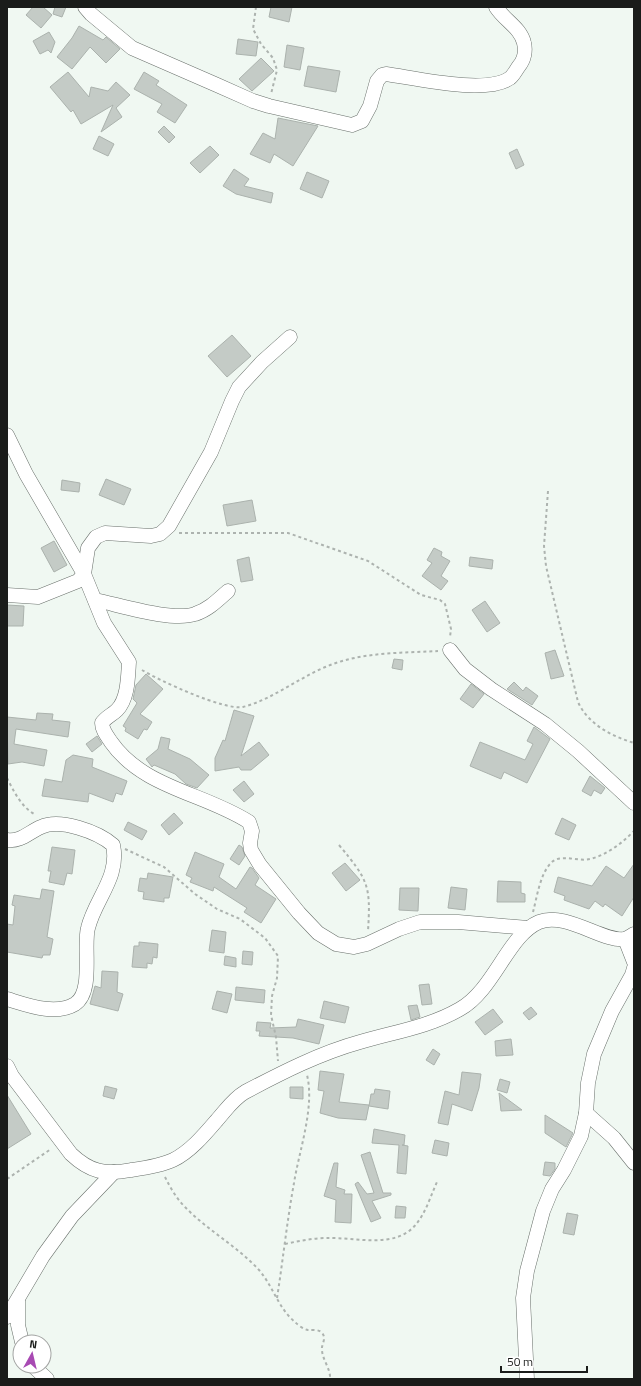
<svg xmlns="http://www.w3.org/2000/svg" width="641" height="1386" viewBox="0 0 641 1386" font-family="'Titillium Web',sans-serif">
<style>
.building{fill:#c4cbc6;stroke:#abb2ad}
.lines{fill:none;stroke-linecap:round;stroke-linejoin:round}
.minor-casing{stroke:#69706b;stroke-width:15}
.path{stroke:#adb3af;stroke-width:2;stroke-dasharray:3 3;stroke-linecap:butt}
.minor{stroke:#fff;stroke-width:14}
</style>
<rect width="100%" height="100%" fill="#f0f8f2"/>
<g class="building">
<polygon points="33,7 43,7 52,15 41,28 26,15"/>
<polygon points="55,7 66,7 62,17 53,14"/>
<polygon points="271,7 292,7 289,22 269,17"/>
<polygon points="79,26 103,40 106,37 120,49 106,63 90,47 72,69 57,57 72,38"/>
<polygon points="49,32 55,42 51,53 48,50 40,54 33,41"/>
<polygon points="238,39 258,42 256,56 236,54"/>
<polygon points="287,45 304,48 300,70 284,67"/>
<polygon points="261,58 274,71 252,91 239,79"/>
<polygon points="308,66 340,71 336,92 304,86"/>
<polygon points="68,72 89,97 91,87 108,91 116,82 130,95 116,108 122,117 101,132 113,105 81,124 73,110 71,112 50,87"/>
<polygon points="144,72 159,81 156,85 187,105 175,123 157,112 162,104 134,89"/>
<polygon points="278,118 318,126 293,166 274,154 270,163 250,154 263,133 275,139"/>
<polygon points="164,126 175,137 169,143 158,132"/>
<polygon points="99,136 114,144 108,156 93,149"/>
<polygon points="210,146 219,155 200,173 190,163"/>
<polygon points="517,149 524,165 516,169 509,153"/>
<polygon points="234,169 249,179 244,186 273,193 271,203 236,194 223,186"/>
<polygon points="307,172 329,181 322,198 300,189"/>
<polygon points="232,335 251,356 227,377 208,356"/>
<polygon points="106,479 131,489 124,505 99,495"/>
<polygon points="62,480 80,483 79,492 61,490"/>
<polygon points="252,500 256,521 227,526 223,505"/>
<polygon points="54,541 67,565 54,572 41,548"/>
<polygon points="434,548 442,552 441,556 450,561 441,576 448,581 441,590 422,576 432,563 427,560"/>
<polygon points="249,557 253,580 241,582 237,560"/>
<polygon points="470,557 493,560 492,569 469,566"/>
<polygon points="485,601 500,623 487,632 472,610"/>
<polygon points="7,605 24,606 23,626 7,626"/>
<polygon points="555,650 564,676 551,679 545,653"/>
<polygon points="394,659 403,660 402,670 392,668"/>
<polygon points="146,674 163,689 140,714 152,722 147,730 144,729 138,739 125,731 126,728 123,726 137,703 133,699 136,685"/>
<polygon points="514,682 523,691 526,687 538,696 532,705 507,689"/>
<polygon points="471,684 484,694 473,708 460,699"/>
<polygon points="234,710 254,716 241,756 259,742 269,755 251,770 241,770 239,767 215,771 215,758 223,740 225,741"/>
<polygon points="37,713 53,714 52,720 70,722 68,737 16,729 14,744 47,750 44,766 22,762 8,764 7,717 36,720"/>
<polygon points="534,727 550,739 527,783 504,772 501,779 470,766 480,742 525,760 533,744 527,741"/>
<polygon points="97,736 102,744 92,752 86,744"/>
<polygon points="161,737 170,739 168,749 190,759 209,775 197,788 186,784 175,774 154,765 152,767 146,759 158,749"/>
<polygon points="73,755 93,759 92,767 127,781 122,795 116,793 113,802 89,793 88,802 42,796 45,779 62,782 66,760"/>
<polygon points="590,776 605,788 601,794 594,790 591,796 582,791"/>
<polygon points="244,781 254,794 244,802 233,790"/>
<polygon points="174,813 183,823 169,835 161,825"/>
<polygon points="562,818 576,825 569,840 555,834"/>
<polygon points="128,822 147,831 142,840 124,830"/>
<polygon points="239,845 242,847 245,856 239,865 230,859"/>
<polygon points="52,847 75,850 72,874 67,873 64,885 49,882 51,871 48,871"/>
<polygon points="195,852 224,864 219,877 236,889 250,867 252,868 259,878 255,885 276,899 261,923 244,912 247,908 214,887 213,891 190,882 192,878 186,875"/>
<polygon points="345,863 360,880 346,891 332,873"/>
<polygon points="634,864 634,897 622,916 605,904 603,907 595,901 589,909 564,900 565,896 554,892 558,877 592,886 606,866 624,878"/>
<polygon points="148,873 173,877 169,898 164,898 164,902 143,899 144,892 138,891 140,878 147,879"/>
<polygon points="498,881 521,882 521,893 525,894 525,902 497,902"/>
<polygon points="451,887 467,889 465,910 448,908"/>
<polygon points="400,888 419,888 418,911 399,910"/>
<polygon points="42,889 54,891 47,937 53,939 50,955 43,955 42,958 7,952 7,924 13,925 15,906 12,905 14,895 40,899"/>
<polygon points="212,930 226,932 224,953 209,951"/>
<polygon points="139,942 158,944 157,958 153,957 152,964 147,963 147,968 132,967 134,946 139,946"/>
<polygon points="243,951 253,952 252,965 242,964"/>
<polygon points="225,956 236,958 236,967 224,965"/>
<polygon points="102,971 118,972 117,992 123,994 118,1011 90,1004 95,986 101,988"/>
<polygon points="429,984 432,1004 422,1005 419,985"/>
<polygon points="236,987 265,990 264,1003 235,1000"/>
<polygon points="217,991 232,994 227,1013 212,1009"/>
<polygon points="324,1001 349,1007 345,1023 320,1018"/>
<polygon points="417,1005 420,1017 411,1020 408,1006"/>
<polygon points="531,1007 537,1014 529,1020 523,1013"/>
<polygon points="493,1009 503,1022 485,1035 475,1022"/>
<polygon points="298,1019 324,1025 319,1044 293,1038 259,1036 260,1031 256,1031 257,1022 271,1023 270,1028 296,1027"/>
<polygon points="511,1039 513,1055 496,1056 495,1041"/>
<polygon points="433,1049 440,1054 434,1065 426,1060"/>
<polygon points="320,1071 344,1074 339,1102 369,1105 366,1120 338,1118 320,1113 324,1091 318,1090"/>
<polygon points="462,1072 481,1074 479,1088 472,1111 452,1104 448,1125 438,1123 445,1091 459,1095"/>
<polygon points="500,1079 510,1082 507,1093 497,1090"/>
<polygon points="105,1086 117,1089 114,1099 103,1096"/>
<polygon points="290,1087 303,1087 303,1099 290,1098"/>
<polygon points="375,1089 390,1091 388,1109 369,1106 371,1094 374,1094"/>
<polygon points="499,1093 522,1110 501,1111"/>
<polygon points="7,1095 31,1134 7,1149"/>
<polygon points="545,1115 573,1133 566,1147 545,1133"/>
<polygon points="374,1129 405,1135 404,1145 402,1145 408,1146 406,1174 397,1173 399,1145 372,1143"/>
<polygon points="435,1140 449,1143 447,1156 432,1153"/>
<polygon points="370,1152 383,1193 391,1193 391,1195 372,1201 381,1218 371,1222 355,1184 358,1182 367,1194 374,1193 361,1155"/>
<polygon points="545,1162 555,1163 555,1169 550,1176 543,1175"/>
<polygon points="334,1163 338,1163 336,1187 345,1190 344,1194 352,1194 351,1223 335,1222 336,1200 324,1196"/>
<polygon points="396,1206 406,1207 405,1218 395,1218"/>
<polygon points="567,1213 578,1215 574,1235 563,1233"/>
</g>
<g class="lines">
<defs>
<g id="minor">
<path d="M85,7l6,7 41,34 85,37 36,16 16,5 83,19 10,-4 8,-15 7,-25 5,-6 4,-1c29,4 100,21 124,4 3,-2 6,-8 9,-12 5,-6 7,-15 5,-23 -3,-15 -20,-23 -28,-36"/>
<path d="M7,435l19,39 58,100 20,49 25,39c-1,15 -1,37 -12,48 -5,5 -11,7 -15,13 0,7 5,13 9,19 32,46 93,51 138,80l3,9 -2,12 1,7 9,15 39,48 19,20 18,11 18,3 13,-3 32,-15 21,-7h38l70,6"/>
<polyline points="7,595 38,597 78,581 84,574 88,548 96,537 105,533 151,536 160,534 169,526 211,452 232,401 239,387 262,362 290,337"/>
<path d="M95,600c25,5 77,22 100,14 13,-4 23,-14 33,-23"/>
<polyline points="450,650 465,669 491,689 545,724 578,751 634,803"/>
<path d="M7,840c14,2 22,-8 34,-13 19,-9 57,5 72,18 7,32 -18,54 -25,83 -5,18 6,64 -13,76 -20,12 -48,1 -68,-5"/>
<polyline points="625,939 634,962"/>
<path d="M7,1066l5,10 59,78c19,18 34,21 60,16 14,-2 29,-4 42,-10 17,-8 32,-26 44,-40 9,-10 16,-21 28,-28 36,-19 75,-39 115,-50 34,-10 69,-15 100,-33 34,-19 48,-74 79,-87 27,-11 65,21 86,17 3,-1 7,-4 9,-5"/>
<polyline points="586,1113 614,1138 634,1163"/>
<polyline points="18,1301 18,1325 22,1342"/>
<polyline points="7,1317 43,1256 72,1216 114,1172"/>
<polyline points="33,1366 47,1379"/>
<polyline points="527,1379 523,1298 527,1271 543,1211 552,1189 564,1170 581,1136 586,1113 588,1083 594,1054 612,1011 632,975 634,968"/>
</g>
</defs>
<use href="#minor" class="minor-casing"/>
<g class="path">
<polyline points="256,7 253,29 261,44 273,58 277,70 271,94"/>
<path d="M548,491l-4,55 2,20 32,136c10,22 33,34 56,41"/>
<polyline points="179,533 288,533 368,561 421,595 440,600 445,604 451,629 450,637"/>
<path d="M142,670c16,10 83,41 101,37 31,-8 59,-32 90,-43 33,-12 70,-11 105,-13"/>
<path d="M7,778c7,14 15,30 29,37"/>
<path d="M339,845c29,35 32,40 29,86"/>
<polyline points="125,849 164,867 195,894 217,909 240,919 265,938 278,956 277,978 272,996 271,1015 276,1037 278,1061"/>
<path d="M533,912c4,-15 7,-38 18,-49 9,-10 27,-1 39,-4 17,-4 32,-16 44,-28"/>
<path d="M165,1177c5,10 11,21 20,30 22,23 52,39 74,63 14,16 19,38 36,52 3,3 8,7 13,8 4,0 11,-1 14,3 4,4 1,10 0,14 -1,12 9,21 8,32"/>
<polyline points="7,1179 51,1149"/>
<path d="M285,1244c14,-3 28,-6 42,-6 28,-1 70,12 90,-15 9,-11 14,-28 20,-41"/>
<path d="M277,1298c6,-38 10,-77 17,-115 5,-32 21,-76 13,-108"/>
</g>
<use href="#minor" class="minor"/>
</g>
<rect width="641" height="1386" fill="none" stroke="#1a1c1a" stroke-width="16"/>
<g transform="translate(32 1354) rotate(8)"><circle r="19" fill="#ffffff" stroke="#a3a4a3"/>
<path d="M0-3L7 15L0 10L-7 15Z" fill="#a84ab3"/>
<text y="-6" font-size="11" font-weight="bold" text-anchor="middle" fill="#1a1c1a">N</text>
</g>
<path d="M501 1366v6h86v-6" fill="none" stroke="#1a1c1a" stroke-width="2"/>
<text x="507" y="1366" font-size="12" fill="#1a1c1a" stroke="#ffffff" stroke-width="3" paint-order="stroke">50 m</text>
</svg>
